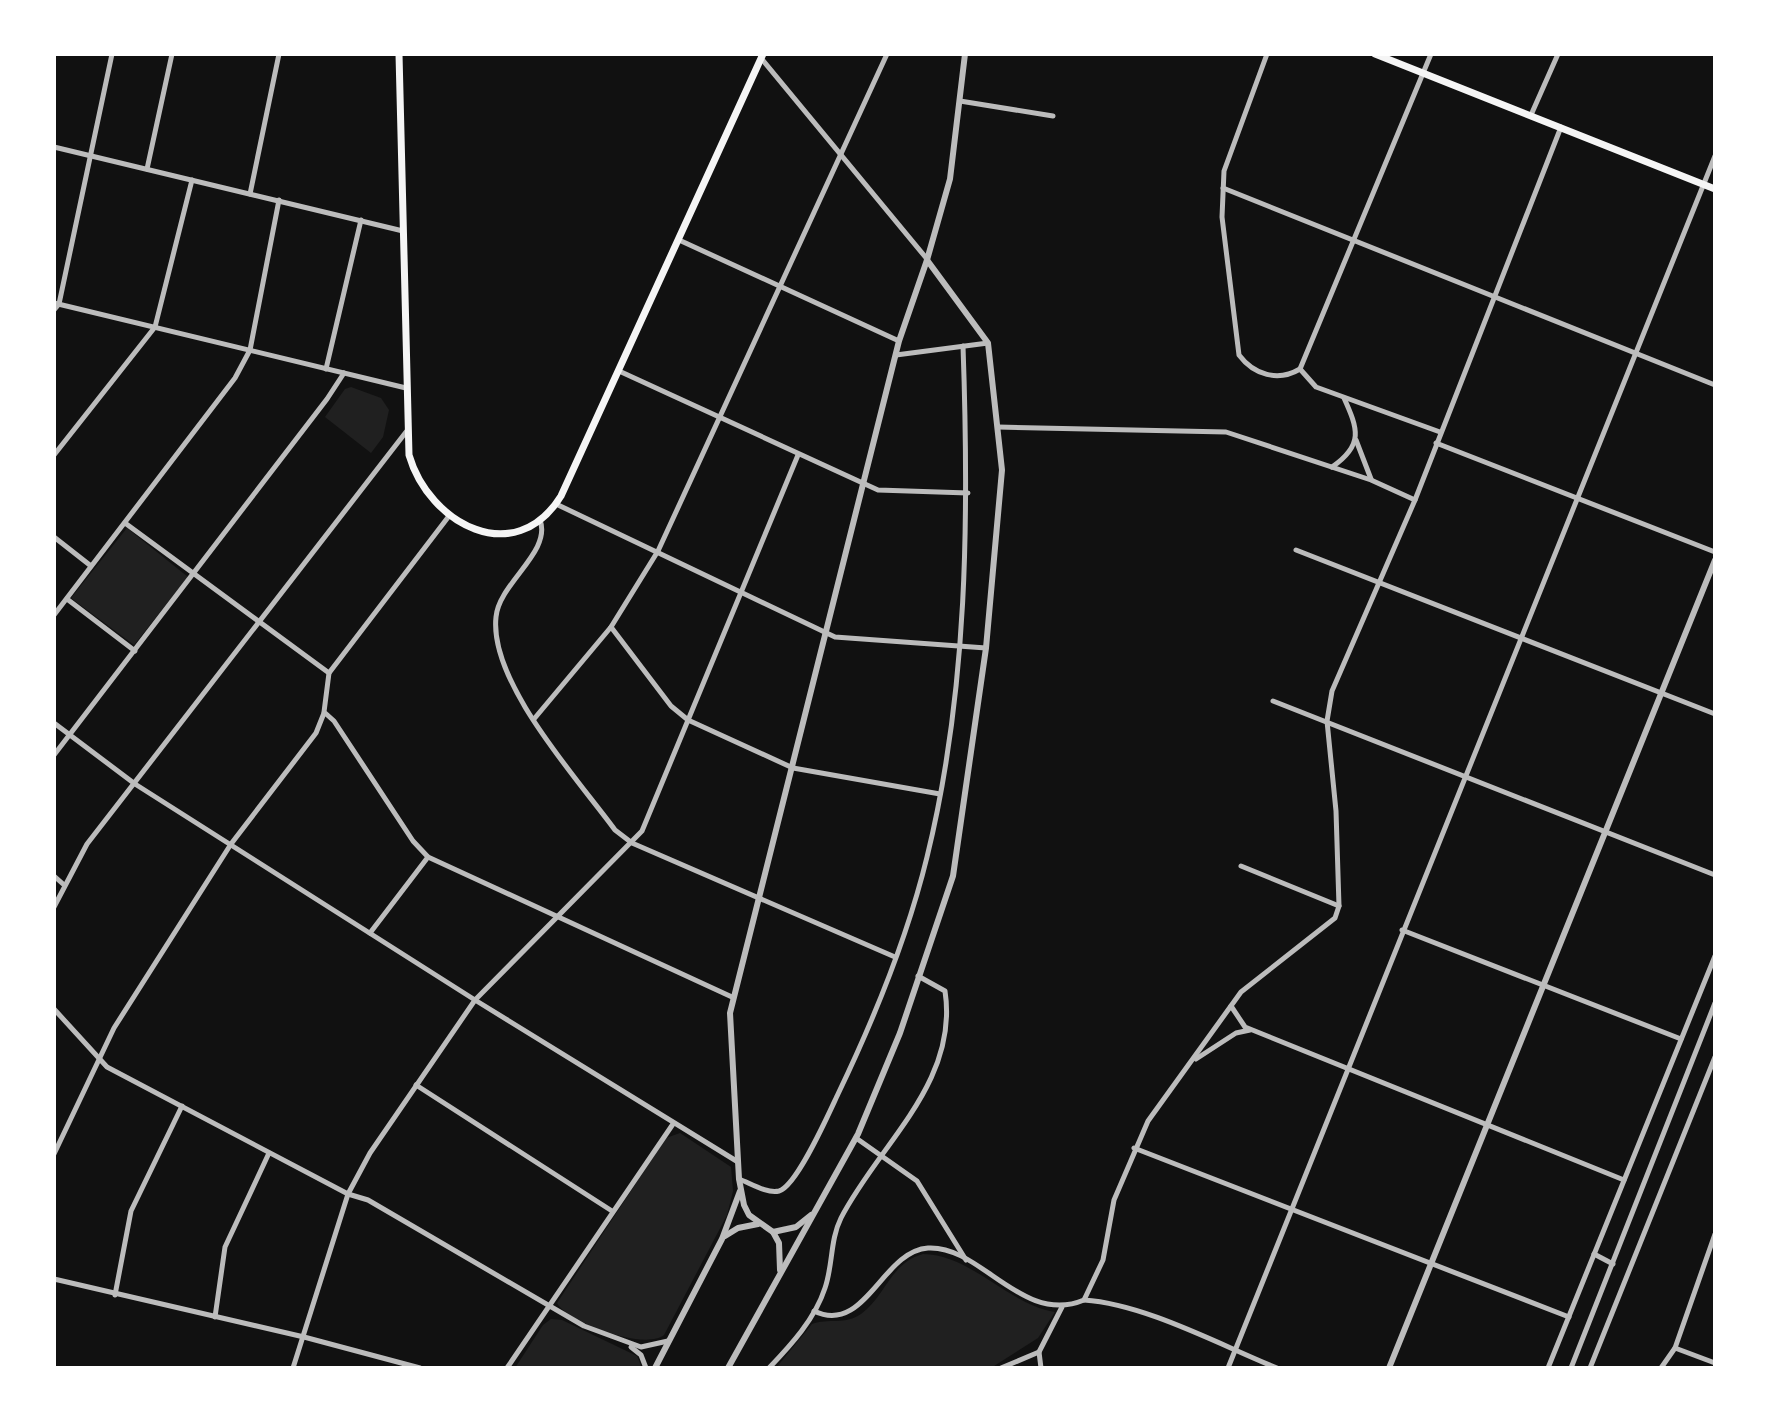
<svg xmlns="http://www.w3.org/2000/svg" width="1769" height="1422" viewBox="0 0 1769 1422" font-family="'Golos Text',sans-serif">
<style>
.green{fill:#202020}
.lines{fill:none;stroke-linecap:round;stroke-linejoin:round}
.minor{stroke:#bcbcbc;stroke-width:5}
.tertiary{stroke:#bcbcbc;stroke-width:6}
.secondary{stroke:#f5f5f5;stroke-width:7}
</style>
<rect width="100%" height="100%" fill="#111"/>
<g class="green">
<polygon points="351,387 381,398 389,410 383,437 371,453 325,417 345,389"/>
<polygon points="127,528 188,577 134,645 71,598"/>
<path d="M680,1133l51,34 2,24 -6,24 -63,120c-20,16 -97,-13 -107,-32l109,-165z"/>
<path d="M923,1254c49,1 84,50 132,58l-17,26 -47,30h-215l36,-44c16,-6 34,1 49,-10 25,-18 29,-51 62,-60z"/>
<polygon points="551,1319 562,1320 637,1356 642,1368 515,1368 543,1325"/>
</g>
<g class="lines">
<g class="minor">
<path d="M1267,54l-43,117 -2,46 17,138c15,20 39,27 61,14l16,18 124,45"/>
<polyline points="761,58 927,259"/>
<polyline points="960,101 1053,116"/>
<polyline points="1531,115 1558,54"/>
<polyline points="54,147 403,231"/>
<polyline points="147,169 172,54"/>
<polyline points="1223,188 1715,385"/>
<polyline points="250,194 279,54"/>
<polyline points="679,240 899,341"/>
<polyline points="54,303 406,388"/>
<polyline points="54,310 59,304 112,54"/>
<polyline points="896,355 988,343"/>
<polyline points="326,369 361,220"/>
<polyline points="1300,369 1431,54"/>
<polyline points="619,371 878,490 968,493"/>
<polyline points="998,427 1226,432 1371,480 1415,500"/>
<polyline points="1356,440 1371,479"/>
<polyline points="1436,443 1715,552"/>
<polyline points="54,455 155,327 192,180"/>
<path d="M1332,467c32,-22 26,-38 12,-69"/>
<polyline points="556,504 835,637 986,648"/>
<polyline points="449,516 329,673 324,712 334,721 413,841 428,857 732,997"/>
<path d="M540,520c12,32 -41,63 -44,97 -7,65 81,161 119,213l17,13 263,114"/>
<polyline points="125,523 329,673"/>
<polyline points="54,537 91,566"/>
<polyline points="1296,550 1715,714"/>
<polyline points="67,599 135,651"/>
<polyline points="54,615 235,378 250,350 279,200"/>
<polyline points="611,627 671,706 688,720 793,768 940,794"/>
<polyline points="1273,701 1715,875"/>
<polyline points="534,719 611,627 658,551 887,54"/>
<polyline points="54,723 135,784 475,1000 738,1162"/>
<polyline points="54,755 327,399 344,373"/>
<polyline points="1241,866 1339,906"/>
<polyline points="54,876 63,884"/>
<polyline points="54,907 87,844 406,432"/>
<polyline points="1402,930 1681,1039"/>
<polyline points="370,933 428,857"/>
<polyline points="1231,1006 1245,1027 1624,1180"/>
<polyline points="54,1009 107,1067 348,1194 368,1200 584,1326 641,1347 668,1341"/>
<polyline points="1196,1059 1236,1033 1250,1030"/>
<polyline points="416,1085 612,1211"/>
<polyline points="856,1138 917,1181 966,1260"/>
<polyline points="1134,1148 1569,1317"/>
<polyline points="54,1154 114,1028 231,844 316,733 324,713"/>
<path d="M739,1179c11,4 28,15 40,12 18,-5 50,-78 59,-97 36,-75 69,-155 89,-237 41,-167 42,-341 36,-511"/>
<polyline points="1594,1254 1613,1264"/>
<polyline points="54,1279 304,1337 420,1368"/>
<polyline points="115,1295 131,1211 182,1106"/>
<path d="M1084,1300c61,4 136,45 193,68"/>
<path d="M814,1311c51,25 68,-60 114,-63 53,-3 94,78 156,52l19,-40 11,-60 34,-79 93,-129 94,-74 4,-12 -3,-95 -9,-90 5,-30 83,-191 146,-373"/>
<polyline points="215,1317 225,1247 269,1153"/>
<polyline points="631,1347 641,1355 646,1368"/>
<polyline points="1675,1348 1715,1363"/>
<polyline points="293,1368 348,1194 370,1153 475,1000 642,831 798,455"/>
<polyline points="507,1368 673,1124"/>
<path d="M769,1368c22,-23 46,-49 56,-80 8,-23 5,-48 16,-70 38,-74 118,-135 104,-227l-27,-15"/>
<polyline points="1001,1368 1039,1352"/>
<polyline points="1041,1368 1039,1352 1062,1307"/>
<polyline points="1228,1368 1715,156"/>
<polyline points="1548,1368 1715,956"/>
<polyline points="1571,1368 1715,1003"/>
<polyline points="1590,1368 1715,1057"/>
<polyline points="1661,1368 1675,1348 1715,1234"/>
</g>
<g class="tertiary">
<polyline points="773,1232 796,1227 811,1215"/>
<polyline points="725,1236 738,1228 758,1224"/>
<polyline points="780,1270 779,1243 773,1232 749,1215 744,1205 739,1179 730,1013 899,341 927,260 950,179 965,54"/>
<polyline points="655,1368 722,1239 740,1191"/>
<polyline points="728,1368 858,1134 900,1033 953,876 986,648 1002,470 988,343 927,260"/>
<polyline points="1389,1368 1715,560"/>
</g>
<g class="secondary">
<path d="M399,54l10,401c20,69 106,115 152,41l202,-442"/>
<polyline points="1375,54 1715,189"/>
</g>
</g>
<rect width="1769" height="1422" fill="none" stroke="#ffffff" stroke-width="112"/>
</svg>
